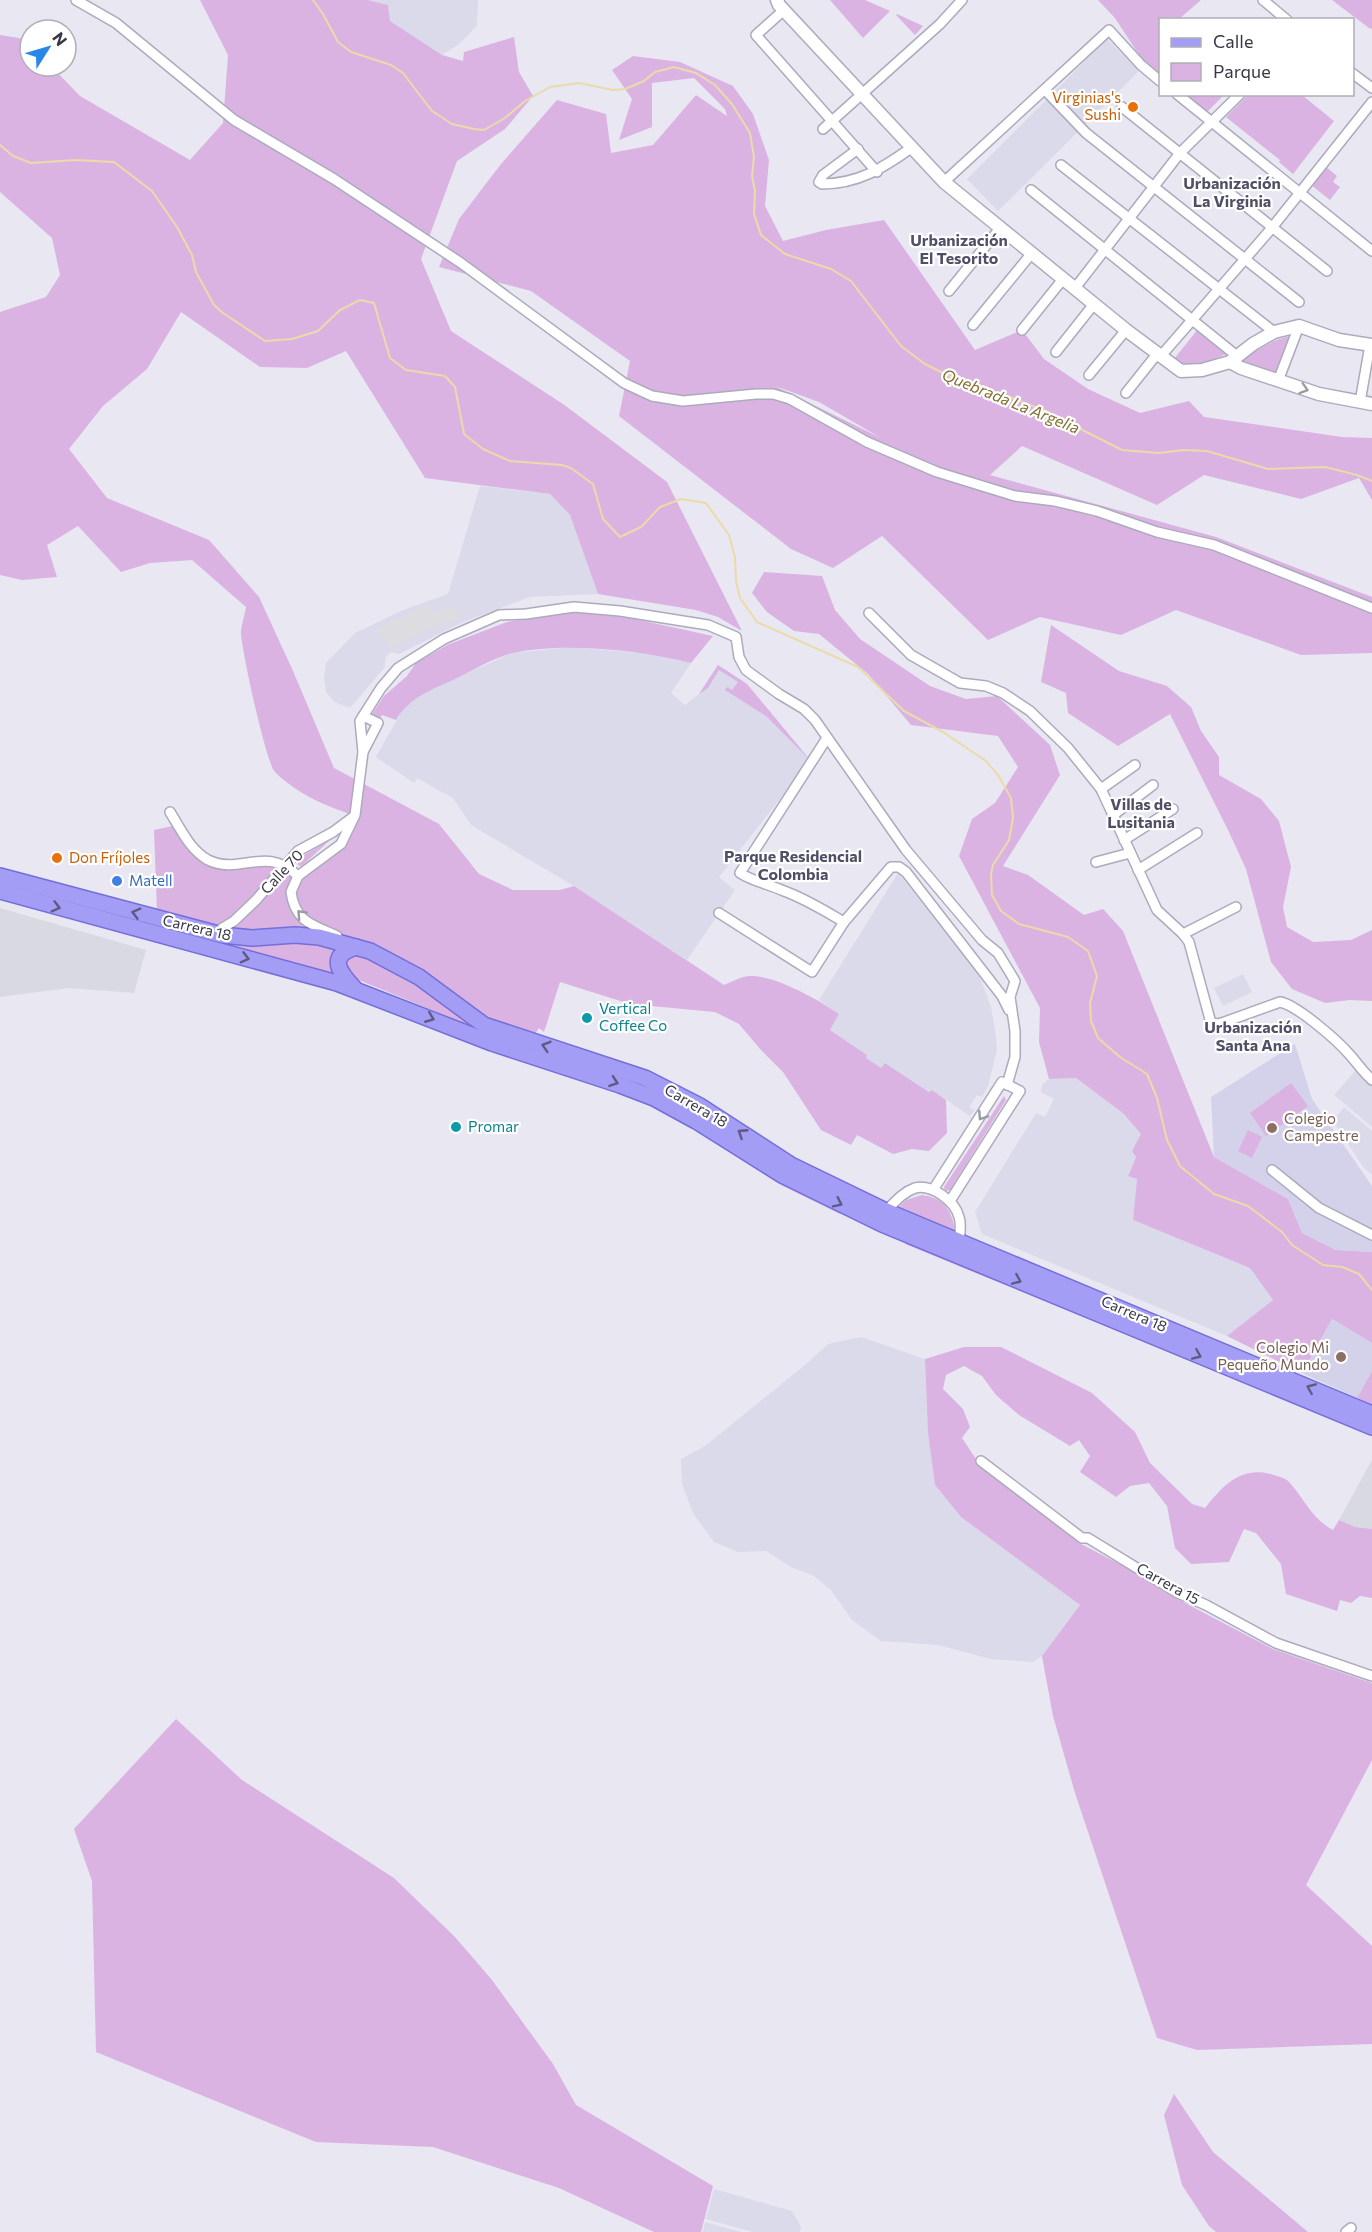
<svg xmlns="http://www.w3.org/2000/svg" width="1372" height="2232" viewBox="0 0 1372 2232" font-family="Commissioner,sans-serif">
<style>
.residential{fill:#dadaea}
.industrial{fill:#d9dae1}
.education{fill:#d4d2ea}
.green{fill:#dab3e3;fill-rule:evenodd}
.parking{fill:#dcdce1}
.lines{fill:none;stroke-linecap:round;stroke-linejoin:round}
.stream{stroke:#eadba8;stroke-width:2}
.minor-casing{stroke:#ababbd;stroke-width:12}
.tertiary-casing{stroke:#ababbd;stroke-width:15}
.primary-casing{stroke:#746ed9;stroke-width:18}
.minor{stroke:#fff;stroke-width:9}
.tertiary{stroke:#fff;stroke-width:12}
.primary{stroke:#a39df6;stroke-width:15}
.oneway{stroke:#9b9ba2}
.oneway2{stroke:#5d5b83}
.food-dot{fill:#e8710a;stroke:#fff;stroke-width:2}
.shop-dot{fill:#3f7fe0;stroke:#fff;stroke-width:2}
.culture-dot{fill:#0f9aa8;stroke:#fff;stroke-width:2}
.education-dot{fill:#8d6e63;stroke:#fff;stroke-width:2}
.labels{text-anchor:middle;stroke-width:4.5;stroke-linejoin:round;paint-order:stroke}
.food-label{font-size:15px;fill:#c56008;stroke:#fff;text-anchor:end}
.street-label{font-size:15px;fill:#373745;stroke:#fff}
.shop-label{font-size:15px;fill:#366cbe;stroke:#fff;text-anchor:start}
.culture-label{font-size:15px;fill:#0d838f;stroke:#fff;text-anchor:start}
.education-label{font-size:15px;fill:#785e54;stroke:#fff;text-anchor:start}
.neighbourhood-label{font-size:16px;font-weight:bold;fill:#4f5067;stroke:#fff}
.water-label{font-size:16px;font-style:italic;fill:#82702f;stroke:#fff}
</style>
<rect width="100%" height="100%" fill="#e8e7f2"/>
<g class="residential">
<polygon points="368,0 478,0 477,26 459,44 442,55 390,21 388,5"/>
<polygon points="1107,39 1139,71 998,211 967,179"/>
<polygon points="480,486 550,494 570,515 598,594 530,597 463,622 399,654 391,652 385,658 385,667 350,708 334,702 326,692 324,678 326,663 355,633 403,610 448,594"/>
<polygon points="572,647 650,654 691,663 671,693 685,705 699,694 718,665 747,684 810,760 719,877 735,890 687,960 574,886 471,825 453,798 417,778 414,783 376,757 404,707 418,695 512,653"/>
<polygon points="898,873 973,967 981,980 991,1007 996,1036 997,1050 988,1086 982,1097 977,1095 969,1107 974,1110 970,1116 932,1090 930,1092 885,1063 881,1069 865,1058 867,1055 830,1030 839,1014 819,1000"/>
<polygon points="1243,974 1252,992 1223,1006 1214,988"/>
<polygon points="1356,1070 1372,1084 1372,1127 1334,1095"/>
<polygon points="1076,1078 1124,1114 1142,1134 1132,1151 1136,1156 1128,1175 1137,1179 1133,1220 1250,1268 1273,1300 1227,1336 982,1234 975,1212 1036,1113 1045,1117 1054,1099 1041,1092 1042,1085 1049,1079"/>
<polygon points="1344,1107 1372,1131 1372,1175 1364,1168 1333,1121"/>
<polygon points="861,1337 925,1359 928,1433 935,1485 961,1517 1080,1605 1042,1656 1033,1662 991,1659 938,1645 881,1641 852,1620 831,1590 814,1576 791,1567 766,1551 738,1552 714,1542 693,1513 682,1484 681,1459 705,1446 805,1365 828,1344"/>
<polygon points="714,2189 792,2211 801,2227 800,2232 753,2232 706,2219"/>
<polygon points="705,2222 741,2232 703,2232"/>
</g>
<g class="industrial">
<polygon points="0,908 146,950 134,993 69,988 0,997"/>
<polygon points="1372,1460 1372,1529 1355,1527 1339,1520"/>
</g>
<g class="education">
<polygon points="1295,1044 1312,1099 1372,1186 1372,1252 1336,1250 1302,1233 1288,1199 1214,1157 1211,1097"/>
<polygon points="1332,1319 1372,1343 1372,1371 1357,1398 1302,1373"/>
</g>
<g class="green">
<path d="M200,0h168l20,5 2,16 52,34 21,6 1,-9 50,-15 5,35 14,24 -28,33 -48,32 -36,98 30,72 112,73 104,78 75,149 -24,-14 -22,-7 -98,-16 -28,-79 -20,-21 -125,-16 -79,-127 -39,17 -47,-1 -79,-55 -34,57 -44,37 -34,43 38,49 102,42 50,57 34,74 41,97 105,56 40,50 34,16h47l14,-4 150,99c8,-3 18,-9 26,-9 22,-2 71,25 89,38l-9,16 37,25 -1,3 15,10 4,-5 44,29 3,-2 14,10 1,33 -18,18 -17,-2 -19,5 -36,-19 -6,10 -30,-15 -38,-58 -22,-22 -22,-26 -24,-12 -85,-8 -70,-22 -16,50 -5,-4 -6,9 -36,-12 -138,-83 -48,-22 -10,-8 -7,-19 6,-15 44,-32 15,-29c-31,-10 -61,-22 -84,-45 -9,-9 -33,-121 -34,-138 0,-9 4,-19 5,-27l-54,-47 -42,3 -29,9 -43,-46 -31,19 10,32 -35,3 -22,-5v-263l46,-15 14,-22 -8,-37 -52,-46v-157l25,4 5,5v22h21l29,30 110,64 33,-37 5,-68z"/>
<polygon points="830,0 865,0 890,11 863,38"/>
<polygon points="1098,0 1201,0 1179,19 1160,20 1160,75 1143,61 1115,18"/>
<polygon points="1332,0 1372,0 1372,29 1369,28"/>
<polygon points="897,14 923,26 915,35 896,15"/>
<path d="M633,56l47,6 53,24 20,28 16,46 -4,46 18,35 43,-11 58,-10 91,130 47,-20 22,29 44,30 52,24 49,-12 15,16 138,20 30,1v62l-13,-22 -58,21 -97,-24 -47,30 -135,-59 -32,29 226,62 156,60v56l-71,2 -125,-45 -55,25 -81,-18 -52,23 -106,-104 -49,32 -42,-19 -172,-133 11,-55 -99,-70 -92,-24 20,-48 42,-55 56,-64 49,14 5,39 42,-8 43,-50 31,21 -2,-7 -31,-31 -42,5v44l-33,13 13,-41 -20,-29zM775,386l44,16 62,36z"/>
<polygon points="1184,95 1224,95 1206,113"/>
<polygon points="1302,95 1334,121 1293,174 1279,162 1280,160 1226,117 1248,95"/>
<polygon points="1325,166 1337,176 1333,182 1340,187 1330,200 1310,184"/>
<path d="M1198,329l30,24c-17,8 -37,18 -54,6z"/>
<path d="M1291,336l-13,35 -4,2 -32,-11v-2c16,-10 31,-21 49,-24z"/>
<polygon points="764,572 822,576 835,610 860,639 930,686 966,699 997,696 1050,745 1060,775 1003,866 1028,875 1084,915 1103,909 1123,931 1214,1157 1288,1199 1302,1233 1336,1250 1372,1252 1372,1343 1332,1319 1302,1373 1227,1336 1273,1300 1250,1268 1133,1220 1137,1179 1128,1176 1136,1157 1132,1151 1141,1134 1124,1114 1076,1078 1049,1079 1039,1042 1040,1008 959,856 972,819 995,803 1018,767 998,736 911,725 868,674 819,634 794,631 767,612 752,593"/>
<path d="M570,612l51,4 92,20 -22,27c-52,-13 -126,-21 -178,-10 -18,4 -41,18 -58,26 -24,11 -45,18 -59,41l-14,-5 -2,4 -8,-5 12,-18 23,-20 9,-13 31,-18 60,-23z"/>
<polygon points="1051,625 1119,671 1167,686 1191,707 1201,731 1219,757 1219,775 1261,799 1279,821 1291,867 1283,907 1287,927 1313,942 1351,940 1372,930 1372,1001 1350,1000 1325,1003 1292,989 1271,962 1246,869 1229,832 1170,714 1118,746 1068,713 1066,693 1041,682"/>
<polygon points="718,665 747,684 810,760 766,716 725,690 727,687 732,690 738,682 719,670 708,688 699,694"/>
<path d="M173,826l11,17 21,19 50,4 18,-1 6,2c-19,23 -37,46 -63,61l-59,-17 -3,-81z"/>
<polygon points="330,840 304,864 301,866 298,865 298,861 301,857"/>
<path d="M287,870l6,8c-18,29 9,43 29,55l-93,-3z"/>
<polygon points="295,941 341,950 338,975 225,946 232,943"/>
<path d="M352,953c45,14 82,44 120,71h-6l-117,-48 -5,-17z"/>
<polygon points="1291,1083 1308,1106 1266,1136 1250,1113"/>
<polygon points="1004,1096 1006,1100 950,1190 945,1191 944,1187"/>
<polygon points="1248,1130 1262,1137 1252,1158 1238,1151"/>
<polygon points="699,1132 841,1211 840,1214 779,1184"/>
<path d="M922,1195c22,3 31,16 33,38l-60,-22 11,-11z"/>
<polygon points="908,1242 1277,1394 1276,1396 905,1244"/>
<path d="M964,1347h37l91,46 43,39 15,31 42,41 13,4c19,-23 36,-43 69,-33 6,2 12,3 16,8 15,17 22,36 43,47l6,-10 16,7 17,2v69l-12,-2 -9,7 -11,-3 -3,11 -51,-17 -5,-30 -25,-31 -12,-4 -15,33 -38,2 -16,-16 -8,-42 -18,-23 -19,3 -14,11 -36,-25 10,-16 -11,-16 -9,6 -51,-31 -23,-20 -14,-19 -18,-10 -18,9 -3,14 20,20 7,18 -8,11 16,24 101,81 52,27 35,23 107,56 99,34v77l-66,125 66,61v98l-175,6 -40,-12 -82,-245 -22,-77 -11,-60 38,-51 -119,-88 -26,-32 -7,-52 -3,-74z"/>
<polygon points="1372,1371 1372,1405 1357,1398"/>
<polygon points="176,1719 242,1780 394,1878 455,1937 492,1980 553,2064 576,2105 713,2186 701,2232 654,2232 559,2188 433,2147 316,2142 96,2052 92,1881 74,1829"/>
<polygon points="1174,2094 1213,2152 1308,2232 1216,2232 1209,2226 1182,2185 1164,2115"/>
</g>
<polygon class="parking" points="430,604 435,613 453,604 459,618 424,631 400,643 391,651 378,628"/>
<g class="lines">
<g class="stream">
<polyline points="313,0 323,14 338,42 351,52 391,65 403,73 432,111 452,124 474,129 484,130 505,118 525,101 550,87 579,83 613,90 625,89 644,81 655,72 674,67 696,73 715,85 732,104 750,133 754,157 752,176 755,191 754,214 761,235 785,254 831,269 851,281 901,346 925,364 963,383 1012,398 1043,410 1122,450 1159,453 1183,450 1207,451 1268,469 1325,467 1357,475 1372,481"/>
<polyline points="0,145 13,156 31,163 76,160 114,162 152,191 177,227 192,255 196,272 214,305 223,313 265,341 292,339 318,331 340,310 360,300 374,303 390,358 406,370 445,376 455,387 464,434 483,449 510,461 562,465 571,468 593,484 603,519 620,537 641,527 660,507 681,499 706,503 729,535 735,557 736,581 740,598 757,622 858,667 904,711 943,732 986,761 998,775 1011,798 1013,818 1009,840 993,865 991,874 992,895 1001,911 1019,924 1068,937 1088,951 1097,976 1090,1003 1091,1021 1098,1038 1120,1057 1147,1074 1157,1098 1167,1140 1180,1166 1214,1194 1248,1206 1282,1232 1292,1245 1323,1265 1342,1267 1359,1274 1372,1290"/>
</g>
<defs>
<g id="minor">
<polyline points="76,0 116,23 234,120 334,179 461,263 624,383 652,396 683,401 756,394 773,394 790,399 867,442 937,472 1015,496 1055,501 1097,511 1157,532 1214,545 1372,608"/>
<polyline points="1263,0 1287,20"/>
<polyline points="784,10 756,35 877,172"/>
<polyline points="1352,73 1372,88"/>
<polyline points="1045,90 1086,133 1299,302"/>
<polyline points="1177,94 1372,251"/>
<polyline points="1122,107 1327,271"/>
<polyline points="823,129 940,24 962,0"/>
<path d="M858,149l-35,26 -4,7 3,2c36,0 61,-16 89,-36"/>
<polyline points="1061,165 1274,332"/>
<polyline points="944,182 1109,30 1141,65 1160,81"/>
<polyline points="1031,190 1237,356"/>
<polyline points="1075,288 1180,153 1240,94"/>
<polyline points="949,291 1001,227"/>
<polyline points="973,325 1032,253"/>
<polyline points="1022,330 1063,279"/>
<polyline points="1056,352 1094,304"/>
<polyline points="1160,357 1271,229 1372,102"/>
<polyline points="1089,375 1126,330"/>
<polyline points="1278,381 1299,326"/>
<polyline points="1126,393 1157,354"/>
<polyline points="1360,402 1370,345"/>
<path d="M869,613l42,42 49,28 26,3 17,7 27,18 38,37 33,41 56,121 26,24 6,8 22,81 8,1 61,-22c17,3 58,39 70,53 8,9 13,17 22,25"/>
<path d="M827,738l-87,135c14,9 29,11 44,18 22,8 41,20 60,31l47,-55h8l7,5 96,124 7,14"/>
<polyline points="363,752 378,723 363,716"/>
<polyline points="1101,789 1135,765"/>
<path d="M170,812c10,16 20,38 38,48 33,16 57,-16 90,16"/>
<polyline points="1112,816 1153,785"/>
<polyline points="1124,840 1173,809"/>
<polyline points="1096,862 1130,853"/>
<polyline points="1138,870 1197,833"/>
<polyline points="719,913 812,972 844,922"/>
<polyline points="216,932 234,921 256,900 298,851 333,832 353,817"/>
<polyline points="1183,934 1236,907"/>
<path d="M337,936c-24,-11 -42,-14 -46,-44l7,-16 43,-32 14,-29 8,-63 -3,-31 21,-33 17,-20 46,-29 55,-24 27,-1 48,-7 46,4 88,14 28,12 3,20 7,13 33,24 25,15 11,11 91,130 76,90 16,13 17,28 -5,16 5,34v26l-8,28"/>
<polyline points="1272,1170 1319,1208 1372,1235"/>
<polyline points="933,1190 1002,1082 1020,1091 950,1201"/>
<path d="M886,1211c9,-9 17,-19 29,-23 17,-4 40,13 44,29 2,6 1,17 0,23"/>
<polyline points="981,1461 1082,1538 1088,1538 1176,1592 1206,1605 1276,1643 1372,1676"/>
<polyline points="1346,2232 1351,2228"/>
</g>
<g id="tertiary">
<polyline points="777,0 779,5 944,182 1126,330 1181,371 1202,370 1230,362 1253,344 1274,332 1299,326 1339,340 1372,345"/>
<polyline points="1230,362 1241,368 1319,394 1372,404"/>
</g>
<g id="primary">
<polyline points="0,876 222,935 252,938 295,935 319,937 370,951 419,977 484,1025 645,1078 700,1106 791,1165 886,1211 1372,1414"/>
<polyline points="0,891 337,983 492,1043 620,1085 654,1098 696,1121 782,1175 882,1224 1372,1427"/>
<path d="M354,988c-15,-16 -27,-32 2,-41"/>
</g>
</defs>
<use href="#minor" class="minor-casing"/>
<use href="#tertiary" class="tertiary-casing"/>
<use href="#primary" class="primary-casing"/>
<use href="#minor" class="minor"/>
<use href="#tertiary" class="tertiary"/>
<use href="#primary" class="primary"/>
</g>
<defs><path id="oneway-chevron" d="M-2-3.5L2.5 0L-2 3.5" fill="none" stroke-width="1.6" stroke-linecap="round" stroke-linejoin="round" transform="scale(1.5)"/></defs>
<g class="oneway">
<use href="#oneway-chevron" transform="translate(1304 389) rotate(17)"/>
<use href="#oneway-chevron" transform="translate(301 914) rotate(-133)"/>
<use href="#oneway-chevron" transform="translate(982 1116) rotate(123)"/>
</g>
<g class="oneway2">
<use href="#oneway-chevron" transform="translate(56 907) rotate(15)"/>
<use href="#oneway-chevron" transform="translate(136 913) rotate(-165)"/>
<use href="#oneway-chevron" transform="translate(245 958) rotate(15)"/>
<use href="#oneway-chevron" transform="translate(430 1018) rotate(22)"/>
<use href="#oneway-chevron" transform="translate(546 1046) rotate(-163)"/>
<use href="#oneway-chevron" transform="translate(614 1082) rotate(19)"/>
<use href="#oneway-chevron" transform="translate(742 1133) rotate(-147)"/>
<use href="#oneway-chevron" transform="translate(838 1203) rotate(26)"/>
<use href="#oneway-chevron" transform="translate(1017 1280) rotate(23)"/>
<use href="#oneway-chevron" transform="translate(1197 1355) rotate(23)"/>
<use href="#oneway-chevron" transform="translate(1311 1388) rotate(-157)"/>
</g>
<g class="food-dot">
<circle cx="1133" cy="107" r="6"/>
<circle cx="57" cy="858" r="6"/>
</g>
<circle class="shop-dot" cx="117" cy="881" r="6"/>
<g class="culture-dot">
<circle cx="587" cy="1018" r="6"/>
<circle cx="456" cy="1127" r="6"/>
</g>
<g class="education-dot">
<circle cx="1272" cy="1128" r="6"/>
<circle cx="1341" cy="1357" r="6"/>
</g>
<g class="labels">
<g class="food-label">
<text x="1121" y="103">Virginias's<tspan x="1121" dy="17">Sushi</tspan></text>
<text x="69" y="863" text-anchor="start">Don Fríjoles</text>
</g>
<g class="street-label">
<text transform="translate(282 872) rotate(-47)" y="5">Calle 70</text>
<text transform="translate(197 928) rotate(13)" y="5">Carrera 18</text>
<text transform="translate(696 1106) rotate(30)" y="5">Carrera 18</text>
<text transform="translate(1134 1314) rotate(23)" y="5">Carrera 18</text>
<text transform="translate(1168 1584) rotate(29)" y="5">Carrera 15</text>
</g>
<g class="shop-label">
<text x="129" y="886">Matell</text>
</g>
<g class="culture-label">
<text x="599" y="1014">Vertical<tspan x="599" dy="17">Coffee Co</tspan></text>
<text x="468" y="1132">Promar</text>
</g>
<g class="education-label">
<text x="1284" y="1124">Colegio<tspan x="1284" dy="17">Campestre</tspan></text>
<text x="1329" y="1353" text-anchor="end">Colegio Mi<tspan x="1329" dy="17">Pequeño Mundo</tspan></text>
</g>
<g class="neighbourhood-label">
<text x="1232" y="189">Urbanización<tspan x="1232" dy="18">La Virginia</tspan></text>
<text x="959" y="246">Urbanización<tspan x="959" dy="18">El Tesorito</tspan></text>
<text x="1141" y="810">Villas de<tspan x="1141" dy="18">Lusitania</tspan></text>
<text x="793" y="862">Parque Residencial<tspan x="793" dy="18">Colombia</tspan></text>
<text x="1253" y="1033">Urbanización<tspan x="1253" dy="18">Santa Ana</tspan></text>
</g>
<g class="water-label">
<text transform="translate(1011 401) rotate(22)" y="6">Quebrada La Argelia</text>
</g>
</g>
<rect x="1159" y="18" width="195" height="78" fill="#ffffff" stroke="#afafb5" stroke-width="1.5"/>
<rect x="1171" y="38" width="30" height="9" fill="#a39df6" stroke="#afafb5" stroke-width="1.5"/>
<text x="1213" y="48" font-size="18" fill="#373745">Calle</text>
<rect x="1171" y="63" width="30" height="18" fill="#dab3e3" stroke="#afafb5" stroke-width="1.5"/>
<text x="1213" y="78" font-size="18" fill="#373745">Parque</text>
<g transform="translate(48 48) rotate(53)"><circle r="28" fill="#ffffff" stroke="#afafb5" stroke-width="1.5"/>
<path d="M0-4.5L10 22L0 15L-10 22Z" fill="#2887e8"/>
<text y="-9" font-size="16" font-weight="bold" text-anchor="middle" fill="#373745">N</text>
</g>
</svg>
